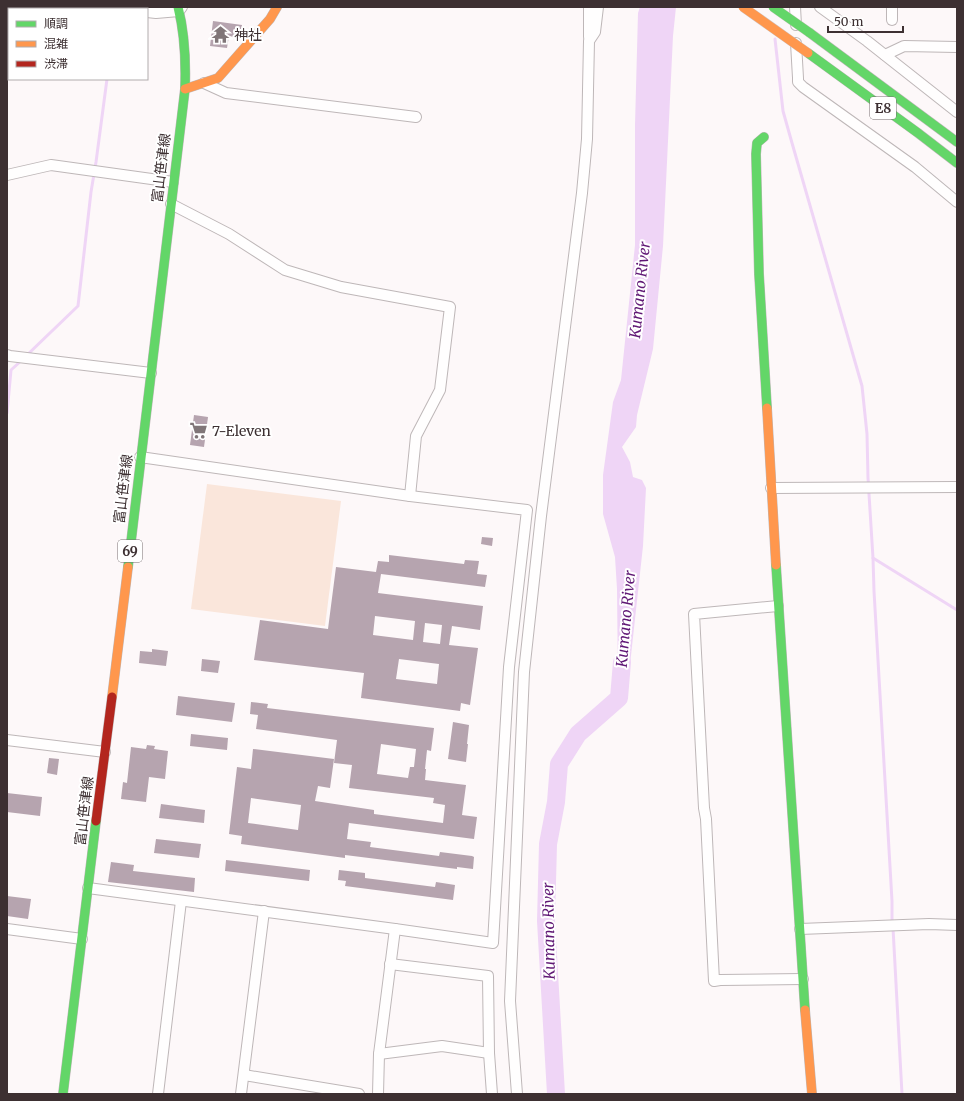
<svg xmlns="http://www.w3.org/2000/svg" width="964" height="1101" viewBox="0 0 964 1101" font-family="Merriweather,'Noto Sans JP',serif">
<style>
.green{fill:#fae6db}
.water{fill:#efd5f6}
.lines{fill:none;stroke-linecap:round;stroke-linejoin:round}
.stream{stroke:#efd5f6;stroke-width:3}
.river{stroke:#efd5f6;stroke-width:18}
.building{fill:#b6a4af;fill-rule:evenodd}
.street-casing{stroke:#beb7b8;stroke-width:12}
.fast-casing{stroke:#beb7b8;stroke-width:10}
.slow-casing{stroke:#beb7b8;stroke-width:10}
.jam-casing{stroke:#beb7b8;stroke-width:10}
.street{stroke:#fffefe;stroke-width:10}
.fast{stroke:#63d668;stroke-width:9}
.slow{stroke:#ff974d;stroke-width:9}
.jam{stroke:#b3261e;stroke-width:9}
.fast-bridge-casing{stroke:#cfc4c3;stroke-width:10;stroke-linecap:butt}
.slow-bridge-casing{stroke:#cfc4c3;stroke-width:10;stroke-linecap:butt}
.fast-bridge{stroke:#63d668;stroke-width:9}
.slow-bridge{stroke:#ff974d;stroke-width:9}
.labels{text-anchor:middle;stroke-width:4;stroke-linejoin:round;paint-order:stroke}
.shield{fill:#fff;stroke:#776e70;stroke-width:1}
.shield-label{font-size:13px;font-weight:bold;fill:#3d3032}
.poi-label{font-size:14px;fill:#3d3032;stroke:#fff;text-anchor:start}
.street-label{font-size:14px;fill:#3d3032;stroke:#fff}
.water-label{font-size:15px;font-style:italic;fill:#601875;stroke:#fff}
</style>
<rect width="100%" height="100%" fill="#fdf8f9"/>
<polygon class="green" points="207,484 341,501 325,626 191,609"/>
<polygon class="water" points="640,7 676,7 673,36 663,246 653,349 637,415 636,427 622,447 630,462 633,477 642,480 646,488 643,546 627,692 618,685 617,589 615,557 603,514 603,475 613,402 621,380 635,245 635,125 638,13"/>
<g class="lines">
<g class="stream">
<polyline points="115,9 116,7"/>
<polyline points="775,39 783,111 792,143 862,386 867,434 868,478 873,558 874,591 892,901 892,923"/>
<polyline points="26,356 78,306 91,192 96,162 107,79"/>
<polyline points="7,413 11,370 22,360"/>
<polyline points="873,558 957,610"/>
<polyline points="893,928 902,1094"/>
</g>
<polyline class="river" points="556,1094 546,921 548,844 556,802 559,764 578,734 619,698 622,662"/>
</g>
<g class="building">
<polygon points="213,21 242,25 240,38 229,36 227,48 210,46"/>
<polygon points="194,415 208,417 204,447 190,445"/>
<polygon points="482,537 493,538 492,546 481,544"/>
<path d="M389,555l75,9 1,-4 14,1 -2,13 10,1 -2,12 -104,-13 -3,19 105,13 -3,24 -28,-4 -3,19 29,3 -8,57 -9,-2 -1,8 -99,-13 3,-25 -110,-13 6,-40 68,9 8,-62 40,5 2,-11 11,1zM375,616l40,5 -2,19 -40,-5zM425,623l17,2 -2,19 -17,-2zM399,659l40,5 -2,20 -41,-5z"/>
<polygon points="152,649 168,651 166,666 139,663 140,651 152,652"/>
<polygon points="202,659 220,661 218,673 201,671"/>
<polygon points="178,696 235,703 232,722 176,715"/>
<path d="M251,702l17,2 -1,4 167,20 -3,23 -4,-1 -2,19h1l-1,11 41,5 -4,30 15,2 -3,22 -125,-16 -2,16 24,3 -1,5 69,9 1,-4 32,4 2,1 -1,12 -16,-2v2l-112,-14v3l-104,-14 1,-8 -13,-2 8,-67 14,2 2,-20 81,10 -4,29 -12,-2 -3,15 59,9v4l69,9 2,-18 -12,-2 1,-5 -85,-10 3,-23 -18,-2 3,-23 -81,-11 2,-14 -8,-1zM381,744l35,5 -2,18h-4l-2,11 -31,-4zM251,798l50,7 -3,25 -50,-7z"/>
<polygon points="453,722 469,725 467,744 468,744 466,762 448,759"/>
<polygon points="191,734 228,738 227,750 190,746"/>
<polygon points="147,745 155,746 154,749 168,751 165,779 149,777 146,802 121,799 123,782 127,783 131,747 146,749"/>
<polygon points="49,758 59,759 57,775 47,773"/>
<polygon points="7,793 42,797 40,816 7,812"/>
<polygon points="161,804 205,810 204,823 159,818"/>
<polygon points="156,839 201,844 199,858 154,853"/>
<polygon points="226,860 310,870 309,881 225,871"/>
<polygon points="111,862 134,865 133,871 195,878 194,892 108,882"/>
<polygon points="339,870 365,873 365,878 435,887 436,882 455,885 453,900 345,886 346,881 338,880"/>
<polygon points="7,896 31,899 28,919 7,916"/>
</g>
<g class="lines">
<defs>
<g id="street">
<polyline points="83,7 104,9"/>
<polyline points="589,7 589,37"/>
<polyline points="795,7 796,25"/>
<polyline points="820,7 867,41 957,112"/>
<polyline points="147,12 156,13 179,11 182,7"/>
<polyline points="892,20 892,7"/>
<polyline points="796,43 798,78 798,82 803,87 915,167 957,202"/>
<polyline points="885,55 904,46 957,47"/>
<polyline points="204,83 226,93 416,117"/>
<polyline points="7,175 51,165 173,182"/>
<polyline points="171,204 229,234 285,270 341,287 450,307 440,390 416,436 410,496"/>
<polyline points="7,355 10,356 151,373"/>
<polyline points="771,488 957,487"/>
<polyline points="778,606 694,614 704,808 706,819 714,981 720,980 803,979"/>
<polyline points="7,740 105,752"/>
<polyline points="88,888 395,929 493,943 509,667 527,510 410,496 140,457"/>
<polyline points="7,929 82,939"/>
<polyline points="800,929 929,924 957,925"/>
<polyline points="390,964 488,976 489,1053 492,1094"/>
<polyline points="379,1054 442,1046 489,1053"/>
<polyline points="244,1075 359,1094"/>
<polyline points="158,1094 181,901"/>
<polyline points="241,1094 264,911"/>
<polyline points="378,1094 379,1054 395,929"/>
<polyline points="517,1094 510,1001 524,672 541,516 582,193 587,139 589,41 595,32 598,7"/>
</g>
<g id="fast">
<polyline points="810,33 957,142"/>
<polyline points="808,53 918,133 957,163"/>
<polyline points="764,137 757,143 756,154 759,274 767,408"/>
<polyline points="776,565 805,1010"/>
<path d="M128,567l57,-478c1,-28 0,-55 -7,-82"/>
<polyline points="63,1094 96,821"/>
</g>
<g id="slow">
<polyline points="185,89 218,78 270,19 277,7"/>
<polyline points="767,408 776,565"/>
<polyline points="112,697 128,567"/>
<polyline points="805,1010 812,1094"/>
</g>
<polyline id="jam" points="96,821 112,697"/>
</defs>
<use href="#street" class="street-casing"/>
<use href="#fast" class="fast-casing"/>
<use href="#slow" class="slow-casing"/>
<use href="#jam" class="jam-casing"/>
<use href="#street" class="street"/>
<use href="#fast" class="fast"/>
<use href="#slow" class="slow"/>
<use href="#jam" class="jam"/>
<defs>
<polyline id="fast-bridge" points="773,7 810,33"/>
<polyline id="slow-bridge" points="743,7 808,53"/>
</defs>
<use href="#fast-bridge" class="fast-bridge-casing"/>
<use href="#slow-bridge" class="slow-bridge-casing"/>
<use href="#fast-bridge" class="fast-bridge"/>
<use href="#slow-bridge" class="slow-bridge"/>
</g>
<defs>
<symbol id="temple-bare" viewBox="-9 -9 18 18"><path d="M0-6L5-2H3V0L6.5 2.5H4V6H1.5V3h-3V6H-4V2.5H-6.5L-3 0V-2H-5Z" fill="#807678" stroke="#fff" stroke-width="2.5" paint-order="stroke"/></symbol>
<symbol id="supermarket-bare" viewBox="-9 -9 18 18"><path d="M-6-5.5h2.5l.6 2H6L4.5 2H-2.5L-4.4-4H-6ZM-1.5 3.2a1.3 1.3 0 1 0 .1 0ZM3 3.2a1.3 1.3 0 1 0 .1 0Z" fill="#807678" stroke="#fff" stroke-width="2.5" paint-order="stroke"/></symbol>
</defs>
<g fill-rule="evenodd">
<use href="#temple-bare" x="208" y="22" width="25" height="25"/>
<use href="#supermarket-bare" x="186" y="418" width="25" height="25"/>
</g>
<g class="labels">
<g class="shield">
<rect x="870" y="97" width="26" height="22" rx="3"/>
<rect x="118" y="540" width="24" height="22" rx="3"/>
</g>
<g class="shield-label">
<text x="883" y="113">E8</text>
<text x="130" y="556">69</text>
</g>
<g class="poi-label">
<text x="234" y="40">神社</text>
<text x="212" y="436">7-Eleven</text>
</g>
<g class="street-label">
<text transform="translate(161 168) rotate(-83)" y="5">富山笹津線</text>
<text transform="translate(123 489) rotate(-83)" y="5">富山笹津線</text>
<text transform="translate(84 811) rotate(-83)" y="5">富山笹津線</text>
</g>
<g class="water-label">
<text transform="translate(640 290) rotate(-84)" y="5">Kumano River</text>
<text transform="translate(626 619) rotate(-85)" y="5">Kumano River</text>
<text transform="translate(549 931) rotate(-91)" y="5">Kumano River</text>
</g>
</g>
<rect width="964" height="1101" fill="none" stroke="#3d3032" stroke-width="16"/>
<rect x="8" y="8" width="140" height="72" fill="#ffffff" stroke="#b1acad"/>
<rect x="16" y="21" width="20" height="6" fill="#63d668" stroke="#b1acad"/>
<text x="44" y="28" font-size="12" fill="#3d3032">順調</text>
<rect x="16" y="41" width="20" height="6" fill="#ff974d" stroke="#b1acad"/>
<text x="44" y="48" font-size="12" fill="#3d3032">混雑</text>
<rect x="16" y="61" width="20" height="6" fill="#b3261e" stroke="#b1acad"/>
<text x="44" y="68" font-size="12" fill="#3d3032">渋滞</text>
<path d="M828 26v6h75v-6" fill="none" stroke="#3d3032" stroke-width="2"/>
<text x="834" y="26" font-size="12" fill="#3d3032" stroke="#ffffff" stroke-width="3" paint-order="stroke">50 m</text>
</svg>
